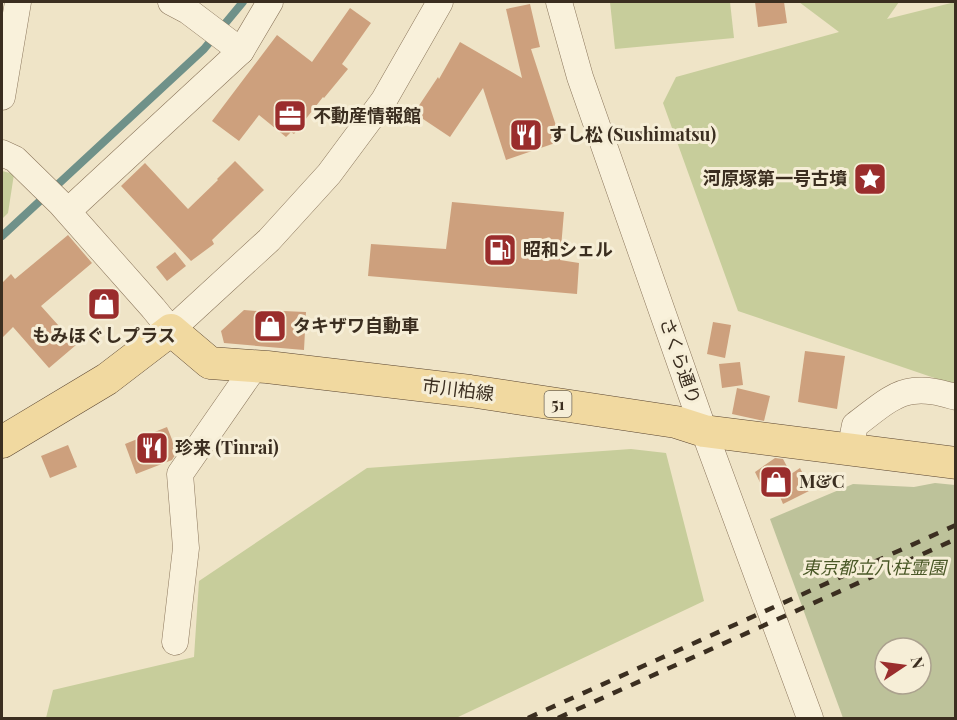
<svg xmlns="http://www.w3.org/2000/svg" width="957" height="720" viewBox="0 0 957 720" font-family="'Playfair Display','Noto Sans JP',serif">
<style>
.green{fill:#c7cd9b}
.cemetery{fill:#bdc29a;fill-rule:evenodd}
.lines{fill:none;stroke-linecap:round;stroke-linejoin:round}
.stream{stroke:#6f9189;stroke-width:8}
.building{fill:#cda07d}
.minor-casing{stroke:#8b765c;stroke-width:27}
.major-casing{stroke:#594430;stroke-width:33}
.minor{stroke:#f9f1db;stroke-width:26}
.major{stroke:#f1d9a0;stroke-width:32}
.rail{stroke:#3b2e20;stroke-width:4.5;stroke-dasharray:10 10;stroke-linecap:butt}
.labels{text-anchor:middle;stroke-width:6;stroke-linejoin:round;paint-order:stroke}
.shield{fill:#f6eed7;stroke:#736857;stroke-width:1.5}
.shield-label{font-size:16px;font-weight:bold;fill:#3b2e20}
.poi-label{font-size:18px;font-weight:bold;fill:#3b2e20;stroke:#f6eed7;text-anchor:start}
.street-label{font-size:18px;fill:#3b2e20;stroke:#f6eed7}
.park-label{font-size:18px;font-style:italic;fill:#4a5827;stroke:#f6eed7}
</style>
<rect width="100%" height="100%" fill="#efe4c7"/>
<g class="green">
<polygon points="610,2 730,2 734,38 615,49"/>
<polygon points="799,2 899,2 887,19 955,2 955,385 738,311 663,103 676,77 839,32"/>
<polygon points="2,171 14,174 8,213 2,219"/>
<polygon points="631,449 666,453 704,601 456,718 46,718 53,690 194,657 199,581 367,468"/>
</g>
<path class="cemetery" d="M935,483l20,2v233h-112l-73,-199 83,-35 61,3zM885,648h36v36h-36z"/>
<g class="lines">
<polyline class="stream" points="2,236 204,49 243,2"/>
</g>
<g class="building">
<polygon points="755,2 784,2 787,23 758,27"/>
<polygon points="530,4 540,47 531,49 561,141 506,160 483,88 450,137 414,113 438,77 439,79 460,42 522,78 506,9"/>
<polygon points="350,8 371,23 342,64 348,69 324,98 323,97 294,134 291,132 286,137 259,115 239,141 212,121 277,35 312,62"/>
<polygon points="235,161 264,190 212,240 214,244 191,261 121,186 145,163 188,209 218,180 217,179"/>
<polygon points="452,202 564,212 560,260 579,263 577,294 368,276 371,244 446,249"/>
<polygon points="68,235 92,263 41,306 76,345 49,368 13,327 2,338 2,283 11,274 15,279"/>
<polygon points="175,252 186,266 167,281 156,267"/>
<polygon points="244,310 282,313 283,311 306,312 304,350 224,343 221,331"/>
<polygon points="713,322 731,325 725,358 707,354"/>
<polygon points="805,351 845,356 837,409 798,402"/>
<polygon points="740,362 743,385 722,388 719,364"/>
<polygon points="737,388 770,396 764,421 732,414"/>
<polygon points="167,427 177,452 172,460 136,474 125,444"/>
<polygon points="68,445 77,467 50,478 41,456"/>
<polygon points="775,458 783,459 791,474 800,468 811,490 783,504 776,487 765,493 755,472"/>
</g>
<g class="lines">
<defs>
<g id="minor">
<polyline points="171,2 188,11 241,51"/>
<polyline points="559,2 580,77 704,431 810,718"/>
<polyline points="2,97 18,2"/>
<polyline points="2,153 15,159 60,203 153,308 171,330 269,240 329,174 384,100 440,2"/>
<polyline points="68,211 241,51 270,2"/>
<path d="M850,450l5,-25c17,-12 37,-32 58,-34 15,-2 28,2 43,6"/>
<polyline points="175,642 186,548 180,474 255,366"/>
</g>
<polyline id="major" points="2,442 107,379 171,330 210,363 267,367 470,391 676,422 704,431 956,463"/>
</defs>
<use href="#minor" class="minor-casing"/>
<use href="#major" class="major-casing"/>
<use href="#minor" class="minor"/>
<use href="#major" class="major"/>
<g class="rail">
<polyline points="528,718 956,525"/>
<polyline points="558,718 956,539"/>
</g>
</g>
<defs>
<symbol id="office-square" viewBox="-11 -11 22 22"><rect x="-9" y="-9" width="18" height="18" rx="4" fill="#9a2d2c" stroke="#f6eed7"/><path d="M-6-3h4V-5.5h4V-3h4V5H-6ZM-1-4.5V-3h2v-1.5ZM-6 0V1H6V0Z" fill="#fff"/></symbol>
<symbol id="restaurant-square" viewBox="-11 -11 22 22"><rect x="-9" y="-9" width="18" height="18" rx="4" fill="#9a2d2c" stroke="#f6eed7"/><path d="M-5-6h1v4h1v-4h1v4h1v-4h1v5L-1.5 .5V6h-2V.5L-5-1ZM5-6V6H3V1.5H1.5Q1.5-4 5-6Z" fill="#fff"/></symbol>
<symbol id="sight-square" viewBox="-11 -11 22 22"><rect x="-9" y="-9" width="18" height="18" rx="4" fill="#9a2d2c" stroke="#f6eed7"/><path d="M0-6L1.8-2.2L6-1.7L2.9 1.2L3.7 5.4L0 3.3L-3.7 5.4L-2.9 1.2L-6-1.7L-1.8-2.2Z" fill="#fff"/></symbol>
<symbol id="fuel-square" viewBox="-11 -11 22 22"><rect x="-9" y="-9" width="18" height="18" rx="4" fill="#9a2d2c" stroke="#f6eed7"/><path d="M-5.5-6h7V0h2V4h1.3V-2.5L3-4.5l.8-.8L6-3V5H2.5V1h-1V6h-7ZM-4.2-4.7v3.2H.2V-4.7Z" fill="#fff"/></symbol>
<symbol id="shop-square" viewBox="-11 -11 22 22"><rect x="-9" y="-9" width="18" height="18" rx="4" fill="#9a2d2c" stroke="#f6eed7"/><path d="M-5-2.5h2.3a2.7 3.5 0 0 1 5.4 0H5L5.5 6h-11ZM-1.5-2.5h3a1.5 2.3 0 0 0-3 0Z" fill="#fff"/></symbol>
</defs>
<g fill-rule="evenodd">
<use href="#office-square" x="271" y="97" width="38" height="38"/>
<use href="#restaurant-square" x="507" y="116" width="38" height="38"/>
<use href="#sight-square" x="851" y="160" width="38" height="38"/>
<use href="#fuel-square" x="481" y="231" width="38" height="38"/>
<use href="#shop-square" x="85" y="285" width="38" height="38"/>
<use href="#shop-square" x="251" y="307" width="38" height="38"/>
<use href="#restaurant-square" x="133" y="429" width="38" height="38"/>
<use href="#shop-square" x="757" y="463" width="38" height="38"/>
</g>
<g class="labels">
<rect class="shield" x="544.5" y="391" width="27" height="26" rx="4.5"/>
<g class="shield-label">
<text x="558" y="410">51</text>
</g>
<g class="poi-label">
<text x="313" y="122">不動産情報館</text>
<text x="549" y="141">すし松 (Sushimatsu)</text>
<text x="847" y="185" text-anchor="end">河原塚第一号古墳</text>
<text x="523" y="256">昭和シェル</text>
<text x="293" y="332">タキザワ自動車</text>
<text x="104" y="342" text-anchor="middle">もみほぐしプラス</text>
<text x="175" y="454">珍来 (Tinrai)</text>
<text x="799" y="488">M&amp;C</text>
</g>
<g class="street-label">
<text transform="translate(680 361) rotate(71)" y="6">さくら通り</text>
<text transform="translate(458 390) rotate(7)" y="6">市川柏線</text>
</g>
<g class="park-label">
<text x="874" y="574">東京都立八柱霊園</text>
</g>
</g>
<rect width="957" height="720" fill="none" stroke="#3b2e20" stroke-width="6"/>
<g transform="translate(903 666) rotate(77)"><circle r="28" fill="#f6eed7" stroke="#aba18e" stroke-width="1.5"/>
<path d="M0-4.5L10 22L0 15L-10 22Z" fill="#9a2d2c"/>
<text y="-9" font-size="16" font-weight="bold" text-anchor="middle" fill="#3b2e20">N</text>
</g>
</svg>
